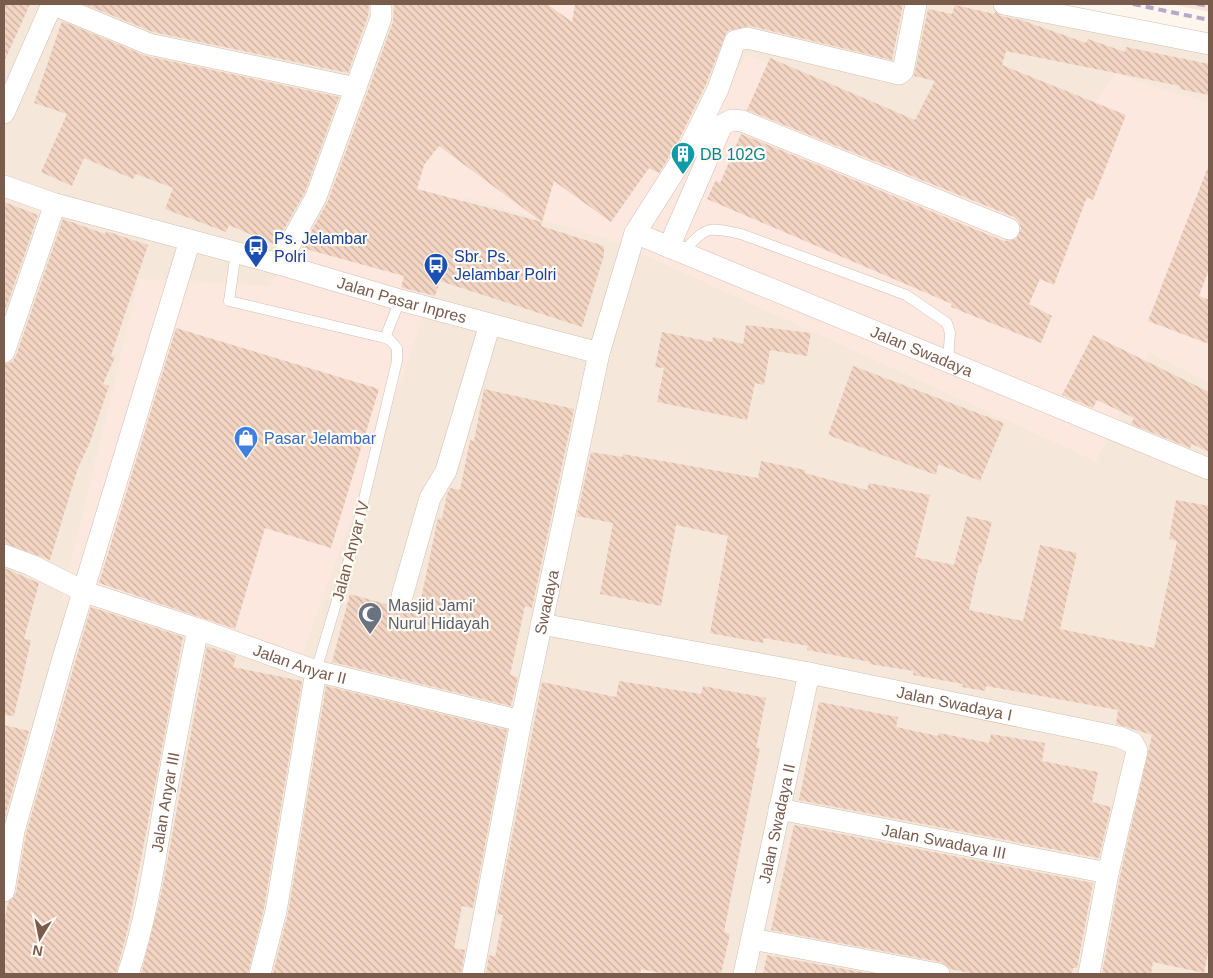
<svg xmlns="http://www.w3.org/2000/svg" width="1213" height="978" viewBox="0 0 1213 978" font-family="Arial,sans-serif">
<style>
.residential{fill:#f5e8da}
.commercial{fill:#fde8e0}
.building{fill:url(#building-back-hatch)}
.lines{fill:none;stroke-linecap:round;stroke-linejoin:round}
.lane-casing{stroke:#d1beb0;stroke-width:11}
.street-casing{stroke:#d1beb0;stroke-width:22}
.lane{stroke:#fff;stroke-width:10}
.street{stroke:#fff;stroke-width:21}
.rail{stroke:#b9a8c9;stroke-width:4;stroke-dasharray:8 5;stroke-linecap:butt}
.labels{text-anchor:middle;stroke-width:4.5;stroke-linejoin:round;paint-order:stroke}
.culture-label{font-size:16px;fill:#0d838f;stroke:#fffaf3;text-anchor:start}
.transit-label{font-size:16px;fill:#164399;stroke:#fffaf3;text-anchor:start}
.street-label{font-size:16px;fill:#7a5c4d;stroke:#fffaf3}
.shop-label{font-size:16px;fill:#366cbe;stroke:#fffaf3;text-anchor:start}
.worship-label{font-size:16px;fill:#5b616d;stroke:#fffaf3;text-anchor:start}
</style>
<defs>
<pattern id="building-back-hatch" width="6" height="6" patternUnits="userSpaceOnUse" patternTransform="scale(1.25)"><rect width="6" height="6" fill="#f3d5c3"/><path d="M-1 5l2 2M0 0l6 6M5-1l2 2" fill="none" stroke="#cab0a1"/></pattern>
</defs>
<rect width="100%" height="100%" fill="#fdf6ec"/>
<g class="residential">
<polygon points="4,4 1024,4 1209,44 1209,974 4,974"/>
<polygon points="1170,4 1209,4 1209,12"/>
</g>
<polygon class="commercial" points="465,4 574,4 593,10 706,117 747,55 1044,176 1115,74 1209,103 1209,383 1149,352 1096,461 616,242 466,197 299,664 62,599 139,279 269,286 448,40"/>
<g class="building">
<polygon points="4,4 30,4 4,62"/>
<polygon points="84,4 369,4 368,16 348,73 153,32"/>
<polygon points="394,4 547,4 572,22 575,4 903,4 892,60 750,26 727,31 706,84 677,144 659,173 649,168 611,222 554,181 542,222 439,146 424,165 417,189 542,222 541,226 604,246 604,255 582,327 440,281 435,296 403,288 401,287 404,276 302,248 328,201 393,22"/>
<polygon points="955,5 994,14 995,12 1001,16 1021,20 1086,43 1088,39 1125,52 1126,47 1209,64 1209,95 1180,89 1180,86 1006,51 1002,65 1126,115 1093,200 1087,197 1054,285 1040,279 1029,304 1052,316 1041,343 951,307 952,304 707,199 716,180 720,183 741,134 1004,241 1016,239 1021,228 1019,222 1014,217 747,110 770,58 915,120 935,81 914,76 928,9 952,14"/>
<polygon points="62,21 146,56 339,97 305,192 275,245 229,225 226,232 165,209 173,188 136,174 133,179 84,158 72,186 41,172 67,114 34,103"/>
<polygon points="1208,167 1209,269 1199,296 1209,300 1209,344 1148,321"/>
<polygon points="4,202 38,215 4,314"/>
<polygon points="63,219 105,234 106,231 148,245 111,356 115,357 103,384 109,386 90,442 78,468 50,560 4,543 4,364 12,362 16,356"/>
<polygon points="746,325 811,333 807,356 770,350 764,385 755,383 747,420 657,402 664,368 655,367 662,332 712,342 713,337 743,344"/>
<polygon points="176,328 379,389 331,548 265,528 235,629 99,583"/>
<polygon points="1093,335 1209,392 1209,452 1192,444 1190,448 1131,424 1134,418 1097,400 1093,408 1062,395"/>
<polygon points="853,366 1004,423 980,481 938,464 936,475 828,435"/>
<polygon points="484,389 574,409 532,608 525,606 510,675 518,677 511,706 332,662 350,594 418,613 438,518 442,519 447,494 450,488 460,490 470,440 474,441"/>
<polygon points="591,452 622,457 623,454 758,478 761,461 805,470 805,473 867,490 869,483 930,495 915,557 954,565 967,516 992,522 981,564 979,564 969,610 1023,621 1040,545 1077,553 1060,629 1154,648 1177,541 1169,539 1176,500 1209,506 1209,948 1204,973 1153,962 1151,974 1102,974 1120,876 1152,735 1116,724 1118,710 986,686 985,691 962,687 963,684 913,675 914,671 869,664 870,662 807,650 808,646 764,638 763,643 710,633 728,536 676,525 661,606 600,594 613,523 577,516"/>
<polygon points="4,568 39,583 24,639 31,640 14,716 4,715"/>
<polygon points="91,607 183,637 128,928 116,974 4,974 4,922 8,903 16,893 26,834"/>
<polygon points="207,646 236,656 233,667 302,681 264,908 248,974 141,974 162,890"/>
<polygon points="619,681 701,694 703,686 766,698 756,748 760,748 724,932 730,934 721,974 665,974 641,969 640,974 486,974 489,955 495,957 503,915 497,914 542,682 616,697"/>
<polygon points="326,686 507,730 473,908 462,906 454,948 465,950 461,974 273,974 288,913"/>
<polygon points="819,702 898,717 896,727 938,736 939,733 989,743 991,734 1045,743 1042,761 1098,772 1092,802 1111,807 1099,858 799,800"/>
<polygon points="4,725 29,731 4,821"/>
<polygon points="794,825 1093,883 1077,968 1073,968 1072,974 975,974 950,969 941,962 771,930"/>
<polygon points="767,955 872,974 763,974"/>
</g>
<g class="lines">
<defs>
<g id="lane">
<polyline points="236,252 229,301 385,338 390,340 397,348 397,361 351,553 316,671"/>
<path d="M682,252c26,-25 22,-26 59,-18l165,61 41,28 3,10 -2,29"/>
<polyline points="385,338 400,300"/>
</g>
<g id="street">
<polyline points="52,4 149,44 356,88"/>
<polyline points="1004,4 1209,44"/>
<polyline points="4,113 52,4"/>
<path id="s1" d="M4,186l51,18 224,60 121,36 199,53"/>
<path id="s2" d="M635,233l574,236"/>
<polyline points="669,247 722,125 732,120 742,121 1009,229"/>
<polyline points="279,264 316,197 381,18 381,4"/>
<polyline points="4,352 55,204"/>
<path id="s3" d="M4,555l27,10 54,27 113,37 118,42 205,50"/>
<polyline points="402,596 430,498 446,471 490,324"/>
<path id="s4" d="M541,624l268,49 310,64 14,6 4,8 -29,122 -19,101"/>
<path id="s5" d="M779,809l329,64"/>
<polyline points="4,891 14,831 62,661 190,240"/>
<polyline points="752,939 939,974"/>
<path id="s6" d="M128,974c19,-57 27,-115 37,-174 10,-57 21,-114 33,-171"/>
<polyline points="260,974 276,911 316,671"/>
<path id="s7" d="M473,974l48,-253 78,-368 36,-120 53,-83 30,-61 17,-48 12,-3 152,36 4,-3 13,-67"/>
<path id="s8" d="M744,974l65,-301"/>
</g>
</defs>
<use href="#lane" class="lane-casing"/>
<use href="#street" class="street-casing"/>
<use href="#lane" class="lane"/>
<use href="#street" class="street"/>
<g class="rail">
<polyline points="1133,4 1209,20"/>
<polyline points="1197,4 1209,6"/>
</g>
</g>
<defs>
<symbol id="building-pin" viewBox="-11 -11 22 30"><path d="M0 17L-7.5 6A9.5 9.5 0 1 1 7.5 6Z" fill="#0f9aa8" stroke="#fffaf3"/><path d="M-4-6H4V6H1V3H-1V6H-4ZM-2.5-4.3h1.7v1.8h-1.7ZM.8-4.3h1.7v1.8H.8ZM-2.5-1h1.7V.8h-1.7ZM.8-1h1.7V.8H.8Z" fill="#fff"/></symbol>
<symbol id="bus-pin" viewBox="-11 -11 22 30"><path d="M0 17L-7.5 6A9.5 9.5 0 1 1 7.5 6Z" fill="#1a4fb4" stroke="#fffaf3"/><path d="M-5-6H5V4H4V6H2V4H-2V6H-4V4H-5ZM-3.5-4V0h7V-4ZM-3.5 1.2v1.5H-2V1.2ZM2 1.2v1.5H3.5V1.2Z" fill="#fff"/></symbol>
<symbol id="shop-pin" viewBox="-11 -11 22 30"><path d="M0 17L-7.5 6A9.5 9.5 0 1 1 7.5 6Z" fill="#3f7fe0" stroke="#fffaf3"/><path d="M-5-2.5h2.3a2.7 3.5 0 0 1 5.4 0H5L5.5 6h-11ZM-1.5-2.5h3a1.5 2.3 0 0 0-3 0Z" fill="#fff"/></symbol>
<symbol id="mosque-pin" viewBox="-11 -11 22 30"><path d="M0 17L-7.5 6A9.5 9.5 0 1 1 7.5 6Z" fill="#6b7280" stroke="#fffaf3"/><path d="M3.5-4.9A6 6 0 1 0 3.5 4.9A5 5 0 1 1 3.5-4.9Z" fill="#fff"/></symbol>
</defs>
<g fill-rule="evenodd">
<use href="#building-pin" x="669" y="140" width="28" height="38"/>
<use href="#bus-pin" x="242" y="233" width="28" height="38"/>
<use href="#bus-pin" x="422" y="251" width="28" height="38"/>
<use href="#shop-pin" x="232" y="424" width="28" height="38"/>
<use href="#mosque-pin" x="356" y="600" width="28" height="38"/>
</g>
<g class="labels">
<g class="culture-label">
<text x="700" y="160">DB 102G</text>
</g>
<g class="transit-label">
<text x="274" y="244">Ps. Jelambar<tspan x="274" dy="18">Polri</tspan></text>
<text x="454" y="262">Sbr. Ps.<tspan x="454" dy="18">Jelambar Polri</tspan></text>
</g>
<g class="street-label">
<text dy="6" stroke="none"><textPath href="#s1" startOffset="414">Jalan Pasar Inpres</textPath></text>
<text dy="6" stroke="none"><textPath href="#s2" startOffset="310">Jalan Swadaya</textPath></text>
<text transform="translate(350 551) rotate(-75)" y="6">Jalan Anyar IV</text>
<text dy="6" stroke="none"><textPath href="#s7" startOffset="379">Swadaya</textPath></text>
<text dy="6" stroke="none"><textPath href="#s3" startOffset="316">Jalan Anyar II</textPath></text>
<text dy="6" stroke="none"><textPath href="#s4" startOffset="421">Jalan Swadaya I</textPath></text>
<text dy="6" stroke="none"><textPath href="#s6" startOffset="176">Jalan Anyar III</textPath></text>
<text dy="6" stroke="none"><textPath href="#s8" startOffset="154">Jalan Swadaya II</textPath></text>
<text dy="6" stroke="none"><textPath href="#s5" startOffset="168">Jalan Swadaya III</textPath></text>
</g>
<g class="shop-label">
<text x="264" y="444">Pasar Jelambar</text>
</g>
<g class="worship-label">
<text x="388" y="611">Masjid Jami'<tspan x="388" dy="18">Nurul Hidayah</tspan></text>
</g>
</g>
<rect width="1213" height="978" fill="none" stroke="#7a5c4d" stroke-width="10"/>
<g transform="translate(40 938) rotate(190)" stroke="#fffaf3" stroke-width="4" paint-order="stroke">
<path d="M0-4L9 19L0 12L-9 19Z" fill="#7a5c4d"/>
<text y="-8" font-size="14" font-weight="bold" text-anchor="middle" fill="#7a5c4d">N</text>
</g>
</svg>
